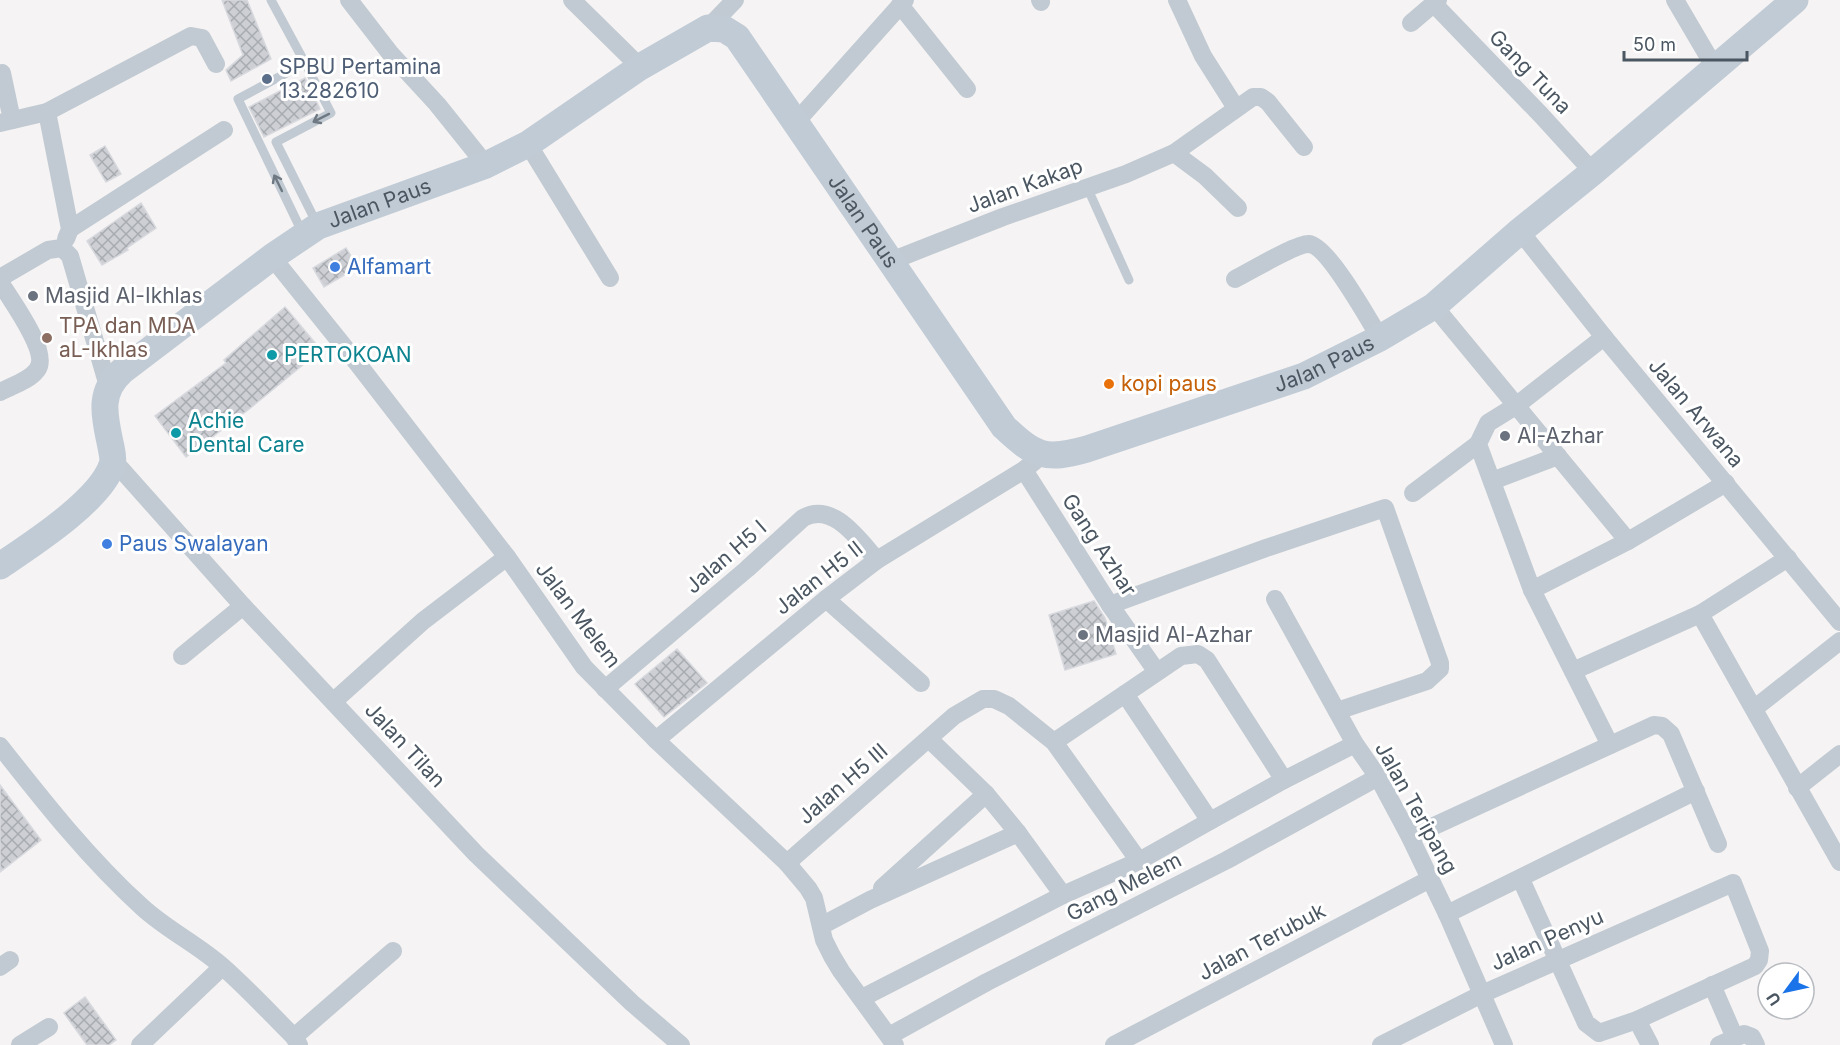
<svg xmlns="http://www.w3.org/2000/svg" width="1840" height="1045" viewBox="0 0 1840 1045" font-family="Inter,sans-serif">
<style>
.building{fill:url(#building-cross-hatch);stroke:#d7d9de;stroke-width:1.5}
.lines{fill:none;stroke-linecap:round;stroke-linejoin:round}
.service{stroke:#c1cad2;stroke-width:9}
.minor{stroke:#c1cad2;stroke-width:18}
.secondary{stroke:#c1cbd6;stroke-width:27}
.oneway{stroke:#6e7983}
.service-dot{fill:#5c6f8a;stroke:#fff;stroke-width:2}
.shop-dot{fill:#3f7fe0;stroke:#fff;stroke-width:2}
.worship-dot{fill:#6b7280;stroke:#fff;stroke-width:2}
.education-dot{fill:#8d6e63;stroke:#fff;stroke-width:2}
.culture-dot{fill:#0f9aa8;stroke:#fff;stroke-width:2}
.food-dot{fill:#e8710a;stroke:#fff;stroke-width:2}
.labels{text-anchor:middle;stroke-width:6;stroke-linejoin:round;paint-order:stroke}
.service-label{font-size:21px;fill:#4e5e75;stroke:#fff;text-anchor:start}
.street-label{font-size:21px;fill:#4a5661;stroke:#fff}
.shop-label{font-size:21px;fill:#366cbe;stroke:#fff;text-anchor:start}
.worship-label{font-size:21px;fill:#5b616d;stroke:#fff;text-anchor:start}
.education-label{font-size:21px;fill:#785e54;stroke:#fff;text-anchor:start}
.culture-label{font-size:21px;fill:#0d838f;stroke:#fff;text-anchor:start}
.food-label{font-size:21px;fill:#c56008;stroke:#fff;text-anchor:start}
</style>
<defs>
<pattern id="building-cross-hatch" width="8" height="8" patternUnits="userSpaceOnUse" patternTransform="scale(1.5)"><rect width="8" height="8" fill="#cdcfd5"/><path d="M0 0l8 8M0 8l8-8" fill="none" stroke="#a8abb0"/></pattern>
</defs>
<rect width="100%" height="100%" fill="#f5f3f3"/>
<g class="building">
<polygon points="222,0 247,0 271,59 231,81 226,70 243,55"/>
<polygon points="305,78 320,109 264,137 249,107"/>
<polygon points="105,146 121,174 106,182 90,155"/>
<polygon points="141,203 156,228 127,248 128,250 102,265 87,241"/>
<polygon points="346,248 358,267 324,287 313,268"/>
<polygon points="285,307 321,350 248,410 186,457 155,416 226,363 224,360"/>
<polygon points="1094,601 1105,618 1116,654 1065,670 1049,615"/>
<polygon points="677,649 707,683 664,717 635,684"/>
<polygon points="0,785 41,840 0,872"/>
<polygon points="85,997 116,1040 109,1045 87,1045 64,1013"/>
</g>
<g class="lines">
<g class="service">
<polyline points="271,0 305,63"/>
<polyline points="1087,187 1129,280"/>
<polyline points="303,234 238,99 305,63 331,113 276,142 317,224"/>
</g>
<g class="minor">
<polyline points="349,0 390,53 437,104 486,165"/>
<polyline points="572,0 640,67"/>
<polyline points="1040,0 1041,2"/>
<polyline points="1177,0 1203,56 1236,108"/>
<polyline points="1675,0 1715,68"/>
<polyline points="1434,4 1541,115 1593,172"/>
<polyline points="900,5 967,89"/>
<polyline points="1411,23 1438,0"/>
<polyline points="708,28 735,0"/>
<polyline points="2,73 12,120"/>
<polyline points="47,112 70,229 66,239"/>
<polyline points="796,122 905,0"/>
<polyline points="0,123 47,112 191,36 202,38 216,64"/>
<polyline points="528,144 610,278"/>
<polyline points="1174,153 1205,176 1238,208"/>
<polyline points="70,229 224,130"/>
<polyline points="1520,231 1604,337 1840,622"/>
<polyline points="272,257 358,364 507,557 584,667 656,740 787,863 808,888 814,898 824,940 832,956 841,971 895,1045"/>
<polyline points="891,261 1003,217 1126,174 1174,153 1253,97 1261,97 1268,102 1304,147"/>
<polyline points="0,278 48,250 62,248 70,256 108,386"/>
<path d="M1235,279c14,-7 62,-36 74,-35 19,2 60,76 71,94"/>
<path d="M0,282c10,17 51,71 37,88 -8,11 -26,16 -37,22"/>
<polyline points="1434,306 1628,541 1532,590"/>
<polyline points="1604,337 1517,405 1488,423 1478,444 1532,590 1610,745"/>
<polyline points="113,460 243,606 476,854 632,1003 681,1045"/>
<polyline points="1024,470 1110,605 1157,672"/>
<polyline points="1492,481 1558,456"/>
<polyline points="1413,493 1478,444"/>
<polyline points="1628,541 1726,483"/>
<polyline points="826,599 921,683"/>
<polyline points="1275,599 1355,744 1378,777 1410,837 1447,914 1504,1045"/>
<polyline points="1110,605 1266,548 1385,508 1440,663 1440,669 1427,681 1337,711"/>
<polyline points="1700,614 1840,862"/>
<polyline points="182,656 243,606"/>
<polyline points="1573,671 1700,614 1788,558"/>
<path d="M605,689l142,-120 56,-51c30,-17 56,22 74,42"/>
<polyline points="334,701 423,621 507,557"/>
<polyline points="1755,708 1840,641"/>
<polyline points="929,739 986,794 1018,833 1063,895"/>
<polyline points="656,740 826,599 877,560 1024,470 1042,455"/>
<polyline points="1054,742 1125,694"/>
<path d="M0,746c44,56 89,113 142,161 25,23 55,37 81,60 25,22 48,47 71,70l5,8"/>
<polyline points="1797,788 1840,754"/>
<polyline points="1210,821 1284,780"/>
<polyline points="1410,837 1654,725 1662,726 1671,734 1718,844"/>
<polyline points="787,863 954,716 983,699 994,699 1009,706 1054,742 1139,861"/>
<polyline points="882,888 986,794"/>
<polyline points="1447,914 1696,791"/>
<polyline points="821,926 870,900 1018,833"/>
<polyline points="0,967 10,960"/>
<polyline points="1712,985 1735,1038"/>
<polyline points="862,998 1063,895 1139,861 1210,821 1125,694 1181,656 1198,654 1207,660 1284,780 1355,744"/>
<polyline points="1637,1020 1650,1045"/>
<polyline points="889,1036 987,982 1227,860 1378,777"/>
<polyline points="294,1037 393,951"/>
<polyline points="20,1045 49,1027"/>
<polyline points="140,1045 222,967"/>
<polyline points="1114,1045 1430,879"/>
<polyline points="1381,1045 1482,994 1733,883 1760,951 1759,960 1755,966 1637,1020 1599,1033 1586,1023 1524,886"/>
<polyline points="1719,1045 1744,1034 1752,1037 1756,1045"/>
</g>
<path class="secondary" id="s1" d="M0,566c31,-21 100,-65 112,-101 2,-6 0,-12 -1,-18 -6,-29 -14,-54 11,-76l150,-114 46,-31 168,-61 42,-21 112,-77 68,-39 16,1 13,8 267,390c31,29 41,34 83,22l217,-73 76,-38 54,-32 86,-75 73,-59 202,-172"/>
</g>
<defs><path id="oneway-shaft" d="M-6 0H5M1.5-3L5.5 0L1.5 3" fill="none" stroke-width="1.6" stroke-linecap="round" stroke-linejoin="round" transform="scale(1.5)"/></defs>
<g class="oneway">
<use href="#oneway-shaft" transform="translate(321 118) rotate(153)"/>
<use href="#oneway-shaft" transform="translate(278 183) rotate(-116)"/>
</g>
<circle class="service-dot" cx="267" cy="79" r="6"/>
<g class="shop-dot">
<circle cx="335" cy="267" r="6"/>
<circle cx="107" cy="544" r="6"/>
</g>
<g class="worship-dot">
<circle cx="33" cy="296" r="6"/>
<circle cx="1505" cy="436" r="6"/>
<circle cx="1083" cy="635" r="6"/>
</g>
<circle class="education-dot" cx="47" cy="338" r="6"/>
<g class="culture-dot">
<circle cx="272" cy="355" r="6"/>
<circle cx="176" cy="433" r="6"/>
</g>
<circle class="food-dot" cx="1109" cy="384" r="6"/>
<g class="labels">
<g class="service-label">
<text x="279" y="74">SPBU Pertamina<tspan x="279" dy="24">13.282610</tspan></text>
</g>
<g class="street-label">
<text transform="translate(1530 72) rotate(46)" y="7">Gang Tuna</text>
<text transform="translate(1025 186) rotate(-20)" y="7">Jalan Kakap</text>
<text dy="7" stroke="none"><textPath href="#s1" startOffset="562">Jalan Paus</textPath></text>
<text dy="7" stroke="none"><textPath href="#s1" startOffset="1191">Jalan Paus</textPath></text>
<text dy="7" stroke="none"><textPath href="#s1" startOffset="1785">Jalan Paus</textPath></text>
<text transform="translate(1696 413) rotate(50)" y="7">Jalan Arwana</text>
<text transform="translate(1099 545) rotate(57)" y="7">Gang Azhar</text>
<text transform="translate(726 557) rotate(-41)" y="7">Jalan H5 I</text>
<text transform="translate(819 578) rotate(-38)" y="7">Jalan H5 II</text>
<text transform="translate(578 615) rotate(53)" y="7">Jalan Melem</text>
<text transform="translate(405 745) rotate(47)" y="7">Jalan Tilan</text>
<text transform="translate(843 784) rotate(-41)" y="7">Jalan H5 III</text>
<text transform="translate(1416 808) rotate(61)" y="7">Jalan Teripang</text>
<text transform="translate(1124 887) rotate(-27)" y="7">Gang Melem</text>
<text transform="translate(1547 940) rotate(-24)" y="7">Jalan Penyu</text>
<text transform="translate(1262 942) rotate(-28)" y="7">Jalan Terubuk</text>
</g>
<g class="shop-label">
<text x="347" y="274">Alfamart</text>
<text x="119" y="551">Paus Swalayan</text>
</g>
<g class="worship-label">
<text x="45" y="303">Masjid Al-Ikhlas</text>
<text x="1517" y="443">Al-Azhar</text>
<text x="1095" y="642">Masjid Al-Azhar</text>
</g>
<g class="education-label">
<text x="59" y="333">TPA dan MDA<tspan x="59" dy="24">aL-Ikhlas</tspan></text>
</g>
<g class="culture-label">
<text x="284" y="362">PERTOKOAN</text>
<text x="188" y="428">Achie<tspan x="188" dy="24">Dental Care</tspan></text>
</g>
<g class="food-label">
<text x="1121" y="391">kopi paus</text>
</g>
</g>
<g transform="translate(1786 991) rotate(237)"><circle r="28" fill="#ffffff" stroke="#b7bbc0" stroke-width="1.5"/>
<path d="M0-4.5L10 22L0 15L-10 22Z" fill="#1a73e8"/>
<text y="-9" font-size="16" font-weight="bold" text-anchor="middle" fill="#4a5661">U</text>
</g>
<path d="M1624 51v9h123v-9" fill="none" stroke="#4a5661" stroke-width="3"/>
<text x="1633" y="51" font-size="18" fill="#4a5661" stroke="#ffffff" stroke-width="4.5" paint-order="stroke">50 m</text>
</svg>
